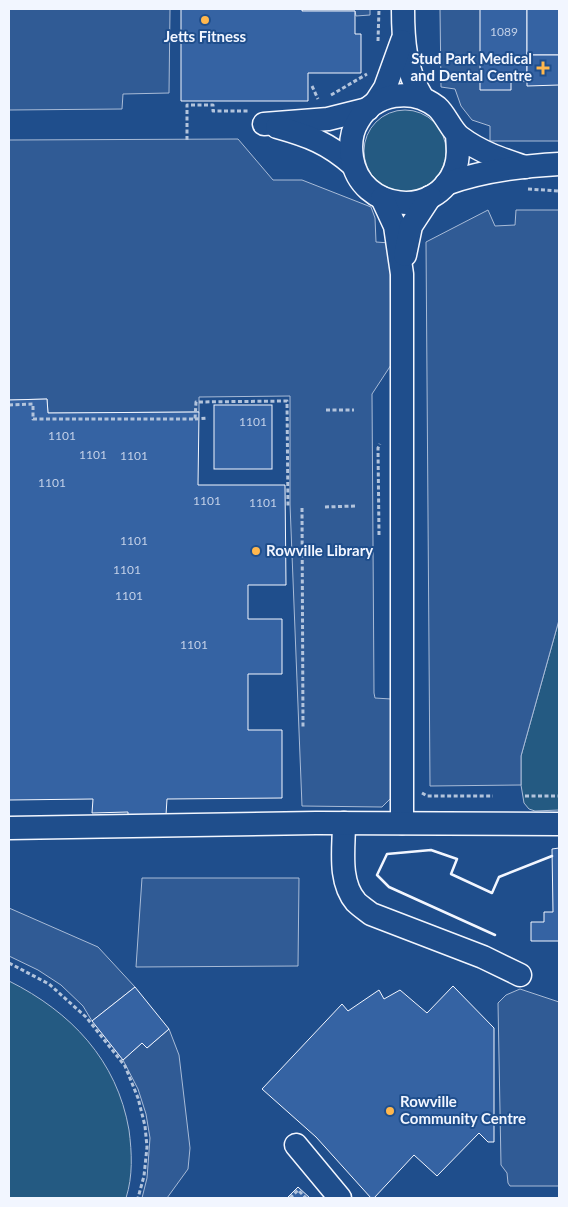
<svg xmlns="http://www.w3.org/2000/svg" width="568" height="1207" viewBox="0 0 568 1207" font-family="Lato,sans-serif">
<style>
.green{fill:#245a82;stroke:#a8bbd7}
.parking{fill:#305b95;stroke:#a8bbd7}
.building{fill:#3563a3;stroke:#f2f6ff}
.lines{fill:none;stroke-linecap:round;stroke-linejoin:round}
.minor-casing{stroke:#f2f6ff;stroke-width:25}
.path{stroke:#b3c4dc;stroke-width:3;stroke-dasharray:4 2.5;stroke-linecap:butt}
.minor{stroke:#1f4e8c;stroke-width:22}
.wall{stroke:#f2f6ff;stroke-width:2.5}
.poi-dot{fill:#ffb74d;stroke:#1f4e8c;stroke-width:2}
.labels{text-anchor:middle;stroke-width:4;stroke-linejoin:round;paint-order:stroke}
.number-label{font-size:12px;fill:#c3d1e8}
.poi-label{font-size:15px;font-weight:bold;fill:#f2f6ff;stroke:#1f4e8c;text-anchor:start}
</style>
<rect width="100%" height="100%" fill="#1f4e8c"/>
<g class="green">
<circle cx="405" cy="151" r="41"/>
<polygon points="559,620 559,810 535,811 529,809 524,803 521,785 521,756"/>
<path d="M9,981c62,31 108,79 120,149 3,23 4,46 -3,68h-117z"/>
</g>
<g class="parking">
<polygon points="9,9 170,9 169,93 123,94 122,109 9,110"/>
<polygon points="302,9 370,9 370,15 356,16 355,11 302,11"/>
<polygon points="440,9 559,9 559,141 490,141 490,126 472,120 461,106 455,89 441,87"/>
<polygon points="238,139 273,180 302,180 371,207 375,218 376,242 390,243 391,365 372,394 374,693 375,698 391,699 392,797 382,807 302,806 290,504 290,396 199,397 199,412 48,413 47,399 9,400 9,140"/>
<polygon points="488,210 495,226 515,225 516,210 559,210 559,620 521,756 521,785 430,786 426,242"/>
<polygon points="142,878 299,878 298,966 136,967"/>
<polygon points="9,908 98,947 135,987 92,1021 83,1006 61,985 38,970 9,956"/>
<polygon points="520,989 559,1002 559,1186 510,1186 508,1183 507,1173 501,1165 498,1003 506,995"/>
<polygon points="169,1029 179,1055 190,1148 188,1169 167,1198 142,1198 147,1178 150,1138 146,1114 138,1089 123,1060 142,1043 147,1048"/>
</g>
<g class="building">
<polygon points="181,9 302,9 302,11 355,11 355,34 361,34 361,73 308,73 308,101 181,101"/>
<polygon points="480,9 527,9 527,81 511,81 511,90 480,90"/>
<rect x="527" y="9" width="32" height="46"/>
<polygon points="527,55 559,55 559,85 527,86"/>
<polygon points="47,399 48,413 199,412 198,485 285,485 286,585 248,585 248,619 282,619 282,674 248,674 248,730 282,730 282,798 167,799 166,815 128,815 128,812 92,813 93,799 9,800 9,400"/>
<rect x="214" y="405" width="58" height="64"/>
<polygon points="559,848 559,941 531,941 531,922 544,922 544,912 553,912 552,849"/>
<polygon points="453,986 494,1028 494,1142 488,1142 479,1133 437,1176 414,1155 374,1198 371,1198 316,1137 262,1089 342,1004 348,1011 379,990 384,999 400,990 427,1013"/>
<polygon points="135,987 169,1029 147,1048 142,1043 123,1060 92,1021"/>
<polygon points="298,1187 310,1198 287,1198"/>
</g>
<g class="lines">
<defs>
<g id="minor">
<path d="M403,9c0,31 2,61 19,88"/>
<polyline points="376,102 385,88 402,41"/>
<polyline points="264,124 328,119 368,109"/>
<path d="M277,127c32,9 51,16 76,38"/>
<path d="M457,135c1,12 2,23 -2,34 -19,51 -95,42 -103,-11 -2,-13 -1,-26 6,-37 16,-28 54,-34 79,-14 9,8 14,23 23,30 20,15 41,22 65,30"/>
<path d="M446,184c35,-13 76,-18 113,-20"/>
<polyline points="382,198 395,226 402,274 402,823"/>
<polyline points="405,255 411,226 430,197"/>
<path d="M344,823c0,25 -6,58 12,79 4,4 10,8 15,12l112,43 37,18"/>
<polyline points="9,828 316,823 559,824"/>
<polyline points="296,1145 340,1198"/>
</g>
</defs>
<use href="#minor" class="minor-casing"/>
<g class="path">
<polyline points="378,41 379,9"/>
<polyline points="312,86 318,99"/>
<polyline points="331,95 367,74"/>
<polyline points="187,140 187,105 213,105 213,111 249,111"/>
<polyline points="528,189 559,191"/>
<polyline points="9,405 33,404 33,419 195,419 196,402 287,401 288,508"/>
<polyline points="326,410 354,410"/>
<polyline points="195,419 208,418"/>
<polyline points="325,507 355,506"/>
<polyline points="302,508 303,727"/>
<polyline points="379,535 378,448 380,444"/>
<polyline points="422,793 427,796 493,796"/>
<polyline points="525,796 559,796"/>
<polyline points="9,963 49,984 86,1017 125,1066 138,1098 145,1126 147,1147 144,1176 138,1198"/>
<polyline points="290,1198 298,1190 306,1198"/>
</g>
<use href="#minor" class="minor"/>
<polyline class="wall" points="495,935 389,887 377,875 387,854 431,850 457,859 451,874 492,893 499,877 552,856"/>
</g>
<g class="poi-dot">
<circle cx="205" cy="20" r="5"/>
<path d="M540.5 60.5h5v5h5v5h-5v5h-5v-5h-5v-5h5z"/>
<circle cx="256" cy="551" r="5"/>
<circle cx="390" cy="1111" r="5"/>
</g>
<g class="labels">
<g class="number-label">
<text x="504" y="36">1089</text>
<text x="253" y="426">1101</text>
<text x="62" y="440">1101</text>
<text x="93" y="459">1101</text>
<text x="134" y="460">1101</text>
<text x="52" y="487">1101</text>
<text x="207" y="505">1101</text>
<text x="263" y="507">1101</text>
<text x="134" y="545">1101</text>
<text x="127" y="574">1101</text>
<text x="129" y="600">1101</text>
<text x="194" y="649">1101</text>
</g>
<g class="poi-label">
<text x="205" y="42" text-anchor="middle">Jetts Fitness</text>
<text x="532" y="64" text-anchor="end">Stud Park Medical<tspan x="532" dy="17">and Dental Centre</tspan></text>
<text x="266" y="556">Rowville Library</text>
<text x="400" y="1107">Rowville<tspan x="400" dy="17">Community Centre</tspan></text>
</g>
</g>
<rect width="568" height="1207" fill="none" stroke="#f2f6ff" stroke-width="20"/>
</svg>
